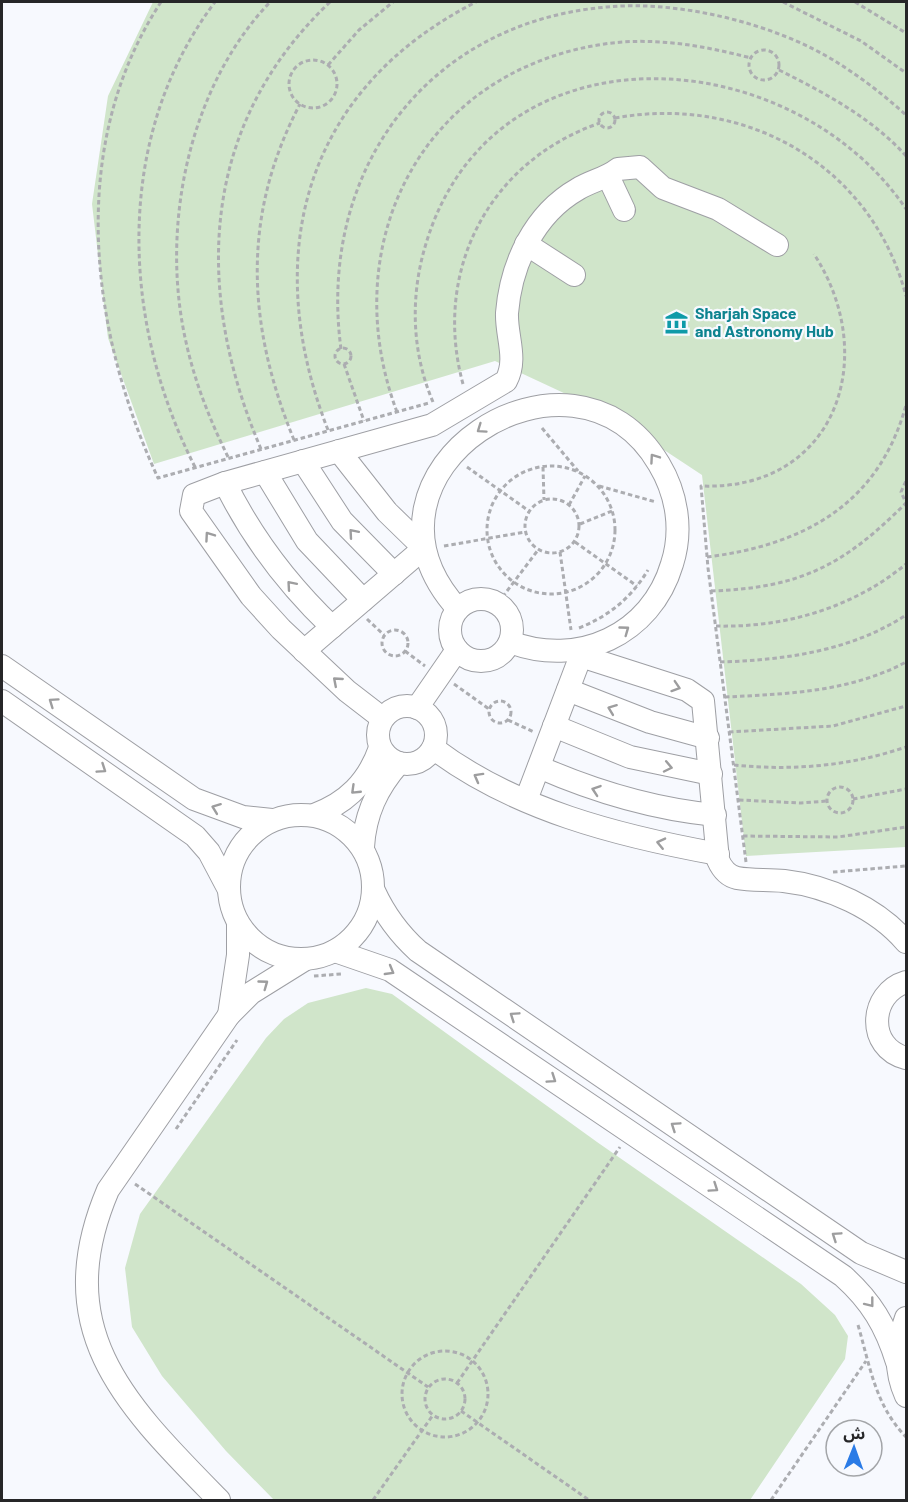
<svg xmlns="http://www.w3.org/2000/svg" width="908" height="1502" viewBox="0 0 908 1502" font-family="Barlow,'Noto Sans Arabic',sans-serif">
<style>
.green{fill:#d0e5ca}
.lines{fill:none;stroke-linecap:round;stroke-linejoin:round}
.minor-casing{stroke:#9e9fa4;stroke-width:24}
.path{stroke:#acadb1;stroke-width:3;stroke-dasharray:4.5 3;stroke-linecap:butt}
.minor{stroke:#fff;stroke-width:22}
.oneway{stroke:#9d9d9e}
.labels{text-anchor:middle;stroke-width:4.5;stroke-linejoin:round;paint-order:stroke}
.culture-label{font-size:16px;font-weight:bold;fill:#0d838f;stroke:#f7f9fe;text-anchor:start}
</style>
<rect width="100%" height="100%" fill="#f7f9fe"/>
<g class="green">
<polygon points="153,2 906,2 906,847 746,856 702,475 611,415 495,361 154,464 108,338 92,204 108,96"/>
<polygon points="366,988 392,994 597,1142 801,1284 835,1315 848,1336 845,1359 750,1500 274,1500 226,1451 162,1376 132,1327 125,1268 140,1214 266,1038 284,1019 308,1003"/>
</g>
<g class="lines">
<defs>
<g id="minor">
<polyline points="608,176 624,210"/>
<polyline points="526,244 574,275"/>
<polyline points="303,461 342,521 394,574"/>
<polyline points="265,472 307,541 363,600"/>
<path d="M225,483c27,55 62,101 107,144"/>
<circle cx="481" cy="630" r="31"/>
<path d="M458,609c-124,-136 114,-291 201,-145 18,30 24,66 13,100 -21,71 -94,104 -162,78"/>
<polyline points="304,651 424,548 387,512 339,451"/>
<path d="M581,656l106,34 16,11 15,159c4,9 10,16 19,18 15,3 32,1 47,3 44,5 93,27 122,61"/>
<polyline points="2,666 194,799 243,817 272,820"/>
<polyline points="568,690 650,722 708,738"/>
<polyline points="2,701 195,836 209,852 228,888"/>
<circle cx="407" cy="735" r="29"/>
<polyline points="417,708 457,650"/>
<path d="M382,718l-35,-27 -66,-62 -30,-33 -60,-85 3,-16 31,-12 207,-58 74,-44c12,-22 0,-45 1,-68 4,-49 27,-99 71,-124 13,-8 29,-11 40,-20l22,-2 23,21 55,21 59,36"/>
<polyline points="554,726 630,757 711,774"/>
<path d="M433,748c82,62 186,88 285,106"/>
<path d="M539,767c57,25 114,42 176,48"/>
<polyline points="526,800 583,650"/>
<circle cx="301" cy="887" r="72"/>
<path d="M314,815c33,-12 54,-33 66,-67"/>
<path d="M363,847c2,-33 14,-59 36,-84"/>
<path d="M374,891c11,24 24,42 44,60l443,302 45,19"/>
<path d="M335,951l55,19 453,306c28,25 43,50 54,86"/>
<path d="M906,982c-37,11 -40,66 0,76"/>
<polyline points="229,1015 238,955 238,924"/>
<path d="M906,1318c-10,27 -12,51 0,78"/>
<path d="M219,1500c-93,-95 -171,-169 -111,-310l121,-175 22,-22 53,-33"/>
</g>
</defs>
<use href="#minor" class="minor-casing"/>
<g class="path">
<path d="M161,2c-94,143 -72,327 -3,476l271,-75"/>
<polyline points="783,2 861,41 906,73"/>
<polyline points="855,2 906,33"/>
<circle cx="764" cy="65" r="15"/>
<circle cx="313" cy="84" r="24"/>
<polyline points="328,65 359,30 393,2"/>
<path d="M779,70c46,23 93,48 127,86"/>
<circle cx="607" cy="120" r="8"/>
<path d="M615,118c130,-24 257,47 291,178"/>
<circle cx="343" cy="356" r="8"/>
<path d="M341,349c-24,-177 85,-327 266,-342 72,-7 170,17 231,56 24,15 47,33 68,52"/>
<polyline points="344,364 364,421"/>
<path d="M463,384c-31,-113 26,-223 137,-261"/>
<path d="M433,402c-21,-49 -23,-104 -8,-155 65,-227 365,-209 481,-38"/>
<path d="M397,412c-62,-165 22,-337 201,-367 52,-9 103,0 153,13"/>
<polyline points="542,428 578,471"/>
<path d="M328,430c-68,-174 -25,-340 148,-428"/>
<path d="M294,440c-47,-115 -53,-224 6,-336"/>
<path d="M261,449c-68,-159 -61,-324 69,-447"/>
<path d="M228,457c-18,-37 -33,-74 -42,-115 -26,-114 2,-254 84,-340"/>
<circle cx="551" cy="530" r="64"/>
<path d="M195,467c-74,-145 -82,-330 20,-465"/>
<polyline points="467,467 529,511"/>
<polyline points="543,467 544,500"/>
<polyline points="599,486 656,502"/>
<circle cx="552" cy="526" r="27"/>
<polyline points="569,505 585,476"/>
<polyline points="580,524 612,511"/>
<polyline points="575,542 637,586"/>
<polyline points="444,546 525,532"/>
<polyline points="560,552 571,630"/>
<path d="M707,557c97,-12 172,-53 199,-152"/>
<path d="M711,591c90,-3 133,-26 195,-88l-5,-11 5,-11"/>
<polyline points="498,603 538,550"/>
<polyline points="367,619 384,635"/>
<path d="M716,626c68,2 137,-18 190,-62"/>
<path d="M579,628c30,-12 52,-30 69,-58"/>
<circle cx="395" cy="643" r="13"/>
<polyline points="405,651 425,666"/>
<path d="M720,662c65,-2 131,-11 186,-47"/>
<polyline points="454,684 489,709"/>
<path d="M725,697c62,-3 125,-5 181,-35"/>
<circle cx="500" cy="712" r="11"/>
<polyline points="508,720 534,732"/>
<polyline points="729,732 833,726 906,706"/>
<path d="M734,765c59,6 116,1 172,-18"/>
<circle cx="840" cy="800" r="13"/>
<polyline points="853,799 906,789"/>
<polyline points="739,800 801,803 827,801"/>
<polyline points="743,836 838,837 906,827"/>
<path d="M746,862l-38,-294 -7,-82c135,5 180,-129 113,-232"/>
<polyline points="833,872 906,866"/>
<polyline points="314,976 341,974"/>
<polyline points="176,1129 237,1040"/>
<polyline points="135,1184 428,1387"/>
<path d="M858,1325c12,41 17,80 48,112"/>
<circle cx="445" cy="1394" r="43"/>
<circle cx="445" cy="1399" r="20"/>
<polyline points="457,1383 620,1147"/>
<polyline points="461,1411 589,1500"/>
<polyline points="373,1500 433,1415"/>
<polyline points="771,1500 866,1361"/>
</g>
<use href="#minor" class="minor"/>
</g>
<defs><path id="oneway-chevron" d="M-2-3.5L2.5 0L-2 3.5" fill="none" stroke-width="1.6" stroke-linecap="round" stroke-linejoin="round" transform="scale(1.5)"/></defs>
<g class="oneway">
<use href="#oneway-chevron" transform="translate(481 429) rotate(145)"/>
<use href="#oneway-chevron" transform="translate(654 458) rotate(-125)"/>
<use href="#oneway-chevron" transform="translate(353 533) rotate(-131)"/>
<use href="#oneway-chevron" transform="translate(209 536) rotate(-125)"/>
<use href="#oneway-chevron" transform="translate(291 585) rotate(-131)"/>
<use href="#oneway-chevron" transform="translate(625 630) rotate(-36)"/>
<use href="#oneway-chevron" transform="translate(337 681) rotate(-139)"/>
<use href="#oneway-chevron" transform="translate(676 687) rotate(18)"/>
<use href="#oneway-chevron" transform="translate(53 702) rotate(-145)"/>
<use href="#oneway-chevron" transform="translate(612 709) rotate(-159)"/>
<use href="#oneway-chevron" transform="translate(668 767) rotate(12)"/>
<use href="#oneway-chevron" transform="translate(102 769) rotate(34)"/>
<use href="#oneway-chevron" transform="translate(478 777) rotate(-151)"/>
<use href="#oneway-chevron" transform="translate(355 790) rotate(136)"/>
<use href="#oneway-chevron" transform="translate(596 790) rotate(-161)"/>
<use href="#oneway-chevron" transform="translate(216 808) rotate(-159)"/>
<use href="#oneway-chevron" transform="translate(661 843) rotate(-167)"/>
<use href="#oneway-chevron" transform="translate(390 971) rotate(30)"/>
<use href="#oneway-chevron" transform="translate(264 984) rotate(-36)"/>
<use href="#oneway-chevron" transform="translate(514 1016) rotate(-146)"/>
<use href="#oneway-chevron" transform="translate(552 1079) rotate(34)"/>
<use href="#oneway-chevron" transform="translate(675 1126) rotate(-146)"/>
<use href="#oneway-chevron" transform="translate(714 1188) rotate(34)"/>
<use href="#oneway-chevron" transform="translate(836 1236) rotate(-146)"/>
<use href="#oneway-chevron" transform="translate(870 1303) rotate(52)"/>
</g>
<defs>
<symbol id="museum-bare" viewBox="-9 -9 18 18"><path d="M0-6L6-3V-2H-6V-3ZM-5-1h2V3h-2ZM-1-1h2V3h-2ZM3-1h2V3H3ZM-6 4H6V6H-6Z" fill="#0f9aa8" stroke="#f7f9fe" stroke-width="2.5" paint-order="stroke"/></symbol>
</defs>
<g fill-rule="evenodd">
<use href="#museum-bare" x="660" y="306" width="33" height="33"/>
</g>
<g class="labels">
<g class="culture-label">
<text x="695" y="319">Sharjah Space<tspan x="695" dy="18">and Astronomy Hub</tspan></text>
</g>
</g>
<rect width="908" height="1502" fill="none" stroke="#262628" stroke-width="6"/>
<g transform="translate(854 1448) rotate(1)"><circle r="28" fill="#f7f9fe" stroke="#a3a5a8" stroke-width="1.5"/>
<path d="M0-4.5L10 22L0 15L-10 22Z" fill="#2a7be6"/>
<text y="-9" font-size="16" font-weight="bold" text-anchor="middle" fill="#262628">ش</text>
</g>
</svg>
